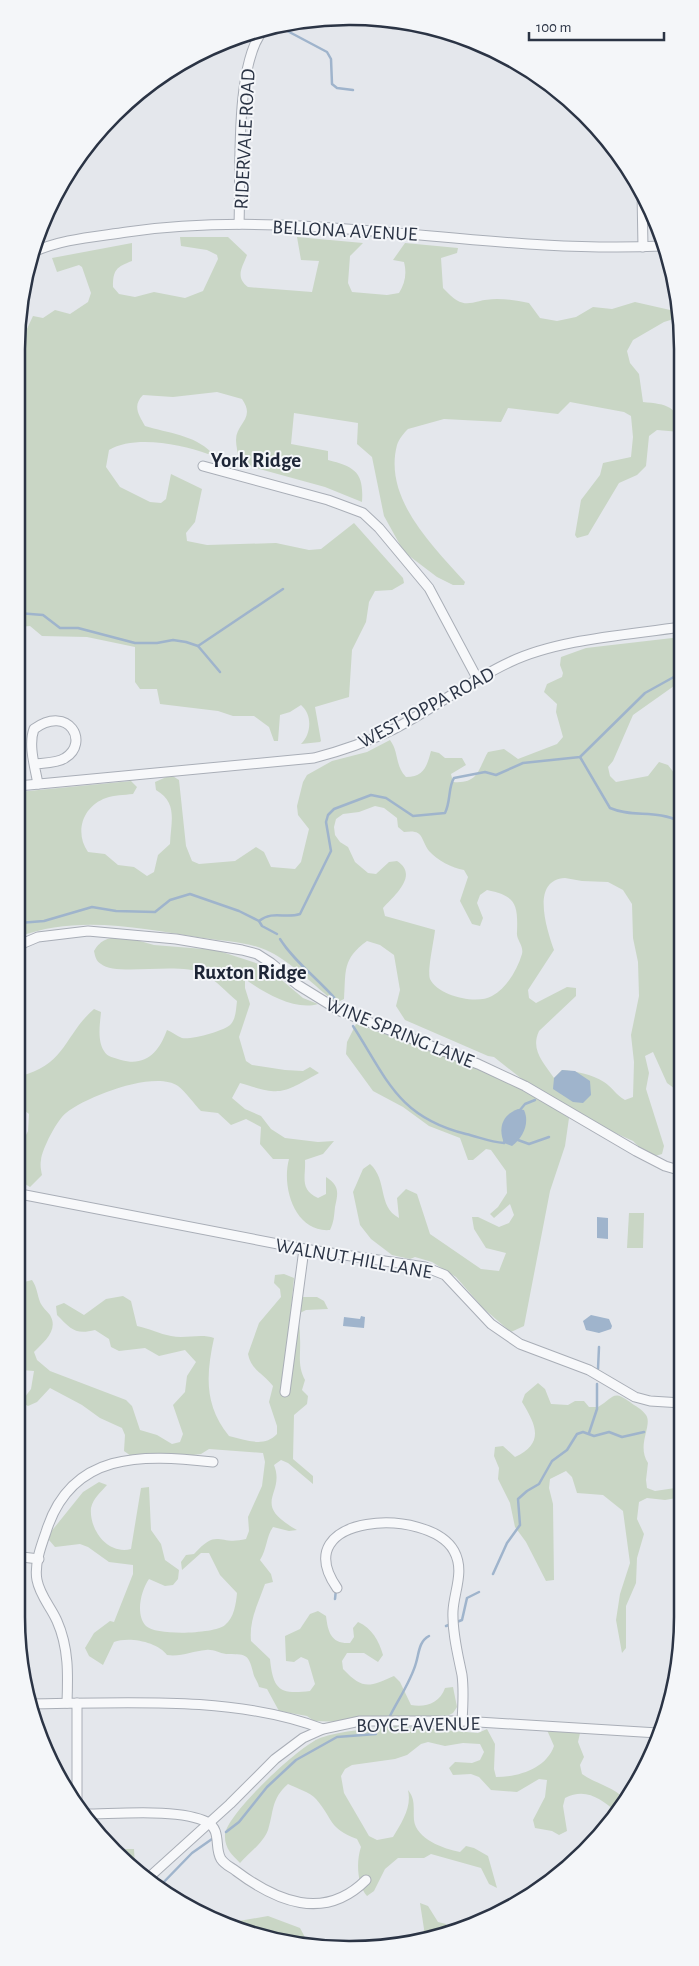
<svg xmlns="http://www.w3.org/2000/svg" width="699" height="1966" viewBox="0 0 699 1966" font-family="'Alegreya Sans',sans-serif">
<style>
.green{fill:#c9d6c5;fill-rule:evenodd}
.water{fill:#9fb4cc}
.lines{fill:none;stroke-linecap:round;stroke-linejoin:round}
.stream{stroke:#9fb4cc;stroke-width:2.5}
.minor-casing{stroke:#a9aeb7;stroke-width:11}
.minor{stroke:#f7f8fa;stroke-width:9}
.labels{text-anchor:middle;stroke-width:4;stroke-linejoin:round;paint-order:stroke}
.street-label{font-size:20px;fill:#2b3445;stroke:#f4f6f9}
.neighbourhood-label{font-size:21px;font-weight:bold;fill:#1d2536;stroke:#f4f6f9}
.rim{fill:none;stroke:#2b3445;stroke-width:2.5}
</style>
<rect width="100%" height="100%" fill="#e4e7ec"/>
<g class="green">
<path d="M180,237h48l19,18c-5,13 -12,22 1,32l64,5 7,-31 -18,-1 -4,-23 66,6 -13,13 -2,27 4,9 35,3 12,-2c6,-10 8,-19 5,-31l-11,-2 12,-17 53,5 -1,5 -16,5 2,30c24,26 26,11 54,11 11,0 22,2 32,4l11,15 17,3 19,-4 17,-10 19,2 23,-7 44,10 -2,6 -13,4 -31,18 -6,11 3,12 9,11 4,28c23,2 37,4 37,30l-23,-2 -8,6 -3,30 -9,9 -18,8 -31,52 -11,3 -2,-3 6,-35 19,-25 3,-12 28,-6 2,-20 -2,-21 -7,-4 -54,-10 -12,12 -50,-6 -7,14 -57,-3 -36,10c-4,4 -9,10 -11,16 -14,54 36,101 68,137l-1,3h-11l-16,-8 -33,-25 -20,-36 -12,-59 -15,-13 1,-21 -64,-10 -3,31 37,7v9c27,7 36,12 34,42l-37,-15 -80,-22 -6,-5c-1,-6 -3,-14 -3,-20 0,-17 20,-21 6,-41l-25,-7 -44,5 -30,-2c-11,11 -4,20 2,31 23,7 49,9 66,26l-3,2c-27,-10 -74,-19 -99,-4l-3,17 14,20 30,15 11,1 5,-4 5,-25 31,15 -7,33 -9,11 1,8 20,4 69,-2 33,7 12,-1 33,-26 49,55 1,5 -12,7 -17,1 -6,11 -3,20 -14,28 -3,47 -34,10 6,34 -1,1 -19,2c10,-9 12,-29 0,-39l-11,7 -10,3 -2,26h-4l-5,-14 -15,-11h-21l-15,-5 -58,-7 -3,-15h-17l-5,-7v-35l-48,-10 -45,-1 -12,-10 -12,1 -2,-277 1,-10 8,-7 8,-17 10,2 12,-8 15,4 18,-12 3,-9 -9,-26 -3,-2 -22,7 -5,-14 80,-15v18c-16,6 -19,9 -19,26l6,7 16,3 19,-5 31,6 18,-7 15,-32 -1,-4 -10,-5 -26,-4z"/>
<path d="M681,637v44l-48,34 -20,46 -5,6 2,9 6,6 32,-6 11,-14 9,3 13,17v246l-5,9 5,9 1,16 -9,6 9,13v13l-15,-11 -14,-31 -8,4 4,17 -3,16 18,57 -2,8 -7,2 -9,-2 -13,-13 -47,-21 -5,-7 -49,-26 -38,-30 -6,-1 -83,-36 -9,-14 4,-16 -6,-35 -14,-10 -13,-4c-25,18 -21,30 -23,58l-8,4c-19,-15 -48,-44 -70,-53 -18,-8 -43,-9 -63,-12 -61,-9 -125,-24 -184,-1l-1,-145 113,-11 6,6 -4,7c-9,1 -19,1 -27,4 -23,8 -32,34 -18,54l17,2 13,11 16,2 13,9 7,-4 4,-17 12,-11c1,-23 8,-41 -14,-54l-1,-8 16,-7 8,5 7,66 6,15 7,3 36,-3 21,-14 8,5 7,15 24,2 6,-7 8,-33 -11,-14 -1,-9 6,-24 4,-7 25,-14 35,-9 23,-12c9,12 5,26 16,37 18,0 21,-11 25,-26l8,2 6,5h17l4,7 -15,9 2,8c26,2 25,-13 35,-30l16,-3 14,10 39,-15 6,-7 -7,-25 1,-8 -13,-12 3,-8 15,-7 1,-4 -3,-8 1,-8 25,-9zM375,806l9,2 13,10 1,9 6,5c20,-3 16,6 25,19 8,9 23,17 35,19l4,7 -8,24 12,23 8,2 3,-8 -6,-15 3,-8 7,-5c29,6 31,14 30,42 -1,8 7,13 5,22 -5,16 -15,34 -30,42 -15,9 -54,0 -62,-17 -3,-8 4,-38 5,-49l-50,-14 -2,-8c12,-13 36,-33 14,-47l-8,1 -13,12 -8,-1 -13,-11 -7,-15 -8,-5 -5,-7 -1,-8 2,-8 7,-5 16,-2zM565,878l17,3 26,1 15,8 9,14 1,34 5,24 1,34 -8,39 3,27 -1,35 -8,3c-9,-5 -13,-13 -21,-18 -12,-8 -29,-11 -42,-12l-8,8c-10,-15 -24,-28 -15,-47l37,-35v-8l-9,-1 -31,16 -7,-5 -1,-8 26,-40c-7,-20 -24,-70 11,-72z"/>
<path d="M122,936l32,9 62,5 49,16 38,32 15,6c-24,7 -55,-12 -73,-25v9l5,16 -11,33 7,24 6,4 33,5 18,1 7,-4 9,6c-38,21 -37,23 -79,10l-8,15 13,11 16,7 10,13 14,9 33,4 16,-1 -11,13 -18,6c1,17 -6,29 13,38l8,-4v-17c14,9 12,16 9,30 -1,9 -1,15 -5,23 -34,3 -49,-41 -41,-71h-16l-13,-15 1,-17 -15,-8 -15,6 -13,-12 -17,-2c-7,-7 -15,-19 -23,-25 -24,-16 -92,11 -112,27 -9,7 -24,36 -25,47 -1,5 0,10 1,15l-12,12 -10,-6v-34l8,-16 1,-17 -9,-7v-31c46,-11 44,-41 74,-67l7,3c-1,12 -4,28 3,39 3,6 11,7 17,9 25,7 38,-8 46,-30 5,2 10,6 15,8 9,2 43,-7 49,-14 5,-6 5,-15 6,-23 -10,-8 -21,-21 -33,-27 -25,-13 -87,3 -103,-10 -5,-3 -6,-8 -7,-13 7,-12 15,-13 28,-15z"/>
<path d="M356,1024c74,26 148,49 213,94l-4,28 -15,45 -26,135 -13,6 -28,-24 -27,-31 -24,-15 -17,-5 -5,2 -18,-4 -21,-16 -11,-14 -7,-33 10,-23 7,-5c18,16 7,42 29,54l-2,-20 9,-9 11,5 13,40 51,35 18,2 7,-18 -20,-5 -12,-19 -2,-12h6l21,10 10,-4 5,-8 -4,-11 -16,14 -4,-4 8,-7 9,-14 -1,-22 -15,-21 -5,-1 -13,11h-5l-8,-22 -31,-12 -26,-19 -30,-16 -27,-37 1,-12z"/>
<polygon points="629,1213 644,1213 643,1248 627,1248"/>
<path d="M284,1274l10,4 -11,116 17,-97h17l7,4 4,8 -22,1 -8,4c1,8 2,16 2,24 1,16 -3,27 5,42l-3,10 6,6 -1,8 -13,11 -1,44 20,17v8l-25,-21 -7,-3 -7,5c12,30 -25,38 23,65l-8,1 -16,-4c-7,10 -6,22 -13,33l11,14 2,8 -8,2c-7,20 -16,36 -14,57l19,18c3,30 9,36 40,32l5,-7 -7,-24 -7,-3 -7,5 -8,-1 -1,-25 15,-7 10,-15 8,-3 8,5c2,16 5,28 24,27l4,-6 -1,-9 5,-6c14,6 21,19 25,33l-5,7 -14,-9h-17l-5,8 1,8c20,21 26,18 51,7l6,6 11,23c14,3 29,-2 34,-17l8,-1 4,20 -4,6 -8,4 -49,2 -17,-3 -33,6 -32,-1 -7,-5 -28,-5 -12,-22 -8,-2c-1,-5 -5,-9 -6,-15 -5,-20 -8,-17 -27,-18 -7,-1 -13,-5 -20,-4 -13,1 -25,7 -39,5 -9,-13 -38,-19 -53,-13l-11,23 -14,-9 -4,-8 9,-15 16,-12 4,1 19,-48v-9l-24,-3 -21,-15 -8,-3 -25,3 -6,-7 1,-7 33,-41 16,-10 8,3c-6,7 -14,13 -16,23 -2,22 17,47 40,41l10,-61 8,-1 2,43 10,14 4,16 14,10 -1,9 -5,6 -8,1 -16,-7c-8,11 -14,36 -3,47 10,10 69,8 79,-1 9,-7 11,-21 12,-32l-17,-18 -11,-22h-8l-19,17 -1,-8 5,-7 8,-1c24,-27 24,-8 52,-15l3,-8 -1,-14 14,-31 3,-24 -2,-9 -54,-4 -8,5 -8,1 -35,-1 -19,3 -8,-1 -7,-5 1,-16 -3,-7 -22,-10 -18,-13 -32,-17 -13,14 -9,4 -7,-4 10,-13 3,-18 -13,-1v-85l3,-3 8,-2c5,7 5,14 8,22 2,5 7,9 10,13 9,15 -6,27 -16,37l3,8 13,11 76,29 6,6 8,24 17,5 15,9 8,-2 3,-8 -10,-29 12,-13 2,-16 9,-14 -11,-12 -26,6 -14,-8 -26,3 -8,-4 -2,-8 -14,-9c-20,5 -24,-1 -38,-15l-1,-9 8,-3 20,12 22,-16 17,-3 8,5 6,25c11,2 23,8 34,10 15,3 30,-3 43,2 -8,37 -10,67 15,98 17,4 35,12 48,-2v-8l-8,-24 4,-16c-9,-12 -22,-16 -25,-32l11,-31 22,-26 -1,-8 -6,-6 1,-8z"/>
<path d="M538,1383l7,6 6,15 17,1 7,-4h9l5,6h9c16,-9 14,-18 32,-5 5,4 12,7 16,13 7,10 -10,30 2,48l-2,17 1,8 8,3 27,-4v10l-17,3 -18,-2 -8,4 -2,17 7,15 -7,24 -1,25 -10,23v42l-4,5 -6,-33 4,-26 10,-31 -7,-52 -20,-16 -26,-2 -5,-16 -6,-6 -16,8 -1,9 4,16 1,76 -8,1 -20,-39 -11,-15 -5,-24 -12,-24 1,-11 -5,-12 1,-9 8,-1 12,11c30,-14 21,-32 7,-55l3,-8z"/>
<path d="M395,1726l83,7 9,-4 8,15 -1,25 2,8c22,0 50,-8 58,-31l-7,-16 33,3 -2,9 6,15 -4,8 2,9c14,10 30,12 43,25v4l-7,10c-17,-14 -32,-26 -53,-15l-2,8 4,25 -8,4 -7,-4 -17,-3 -2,-8 12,-23 2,-17 -8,-1 -22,13 -26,-2 -12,-13 -8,-3 -18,1 -4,-7 6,-6 17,1 8,-3 4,-8 -4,-8 -17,-1 -18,3 -17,-4 -7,2 -14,11 -12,4 -43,6 -7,4 -4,7 3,17 25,43 8,4 16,-3c9,-15 19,-30 15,-47 8,10 5,18 6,30 2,19 30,29 46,32l6,-6 8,2 14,8 9,32 -8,-4 -8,-16 -50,-14 -7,4h-26l-13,11 -11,22 -7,5c-10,-11 -11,-35 -6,-49l-4,-8c-29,-11 -23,-19 -41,-40 -6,-7 -20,-11 -28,-15 -17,15 -14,27 -20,46 -5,13 -19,23 -28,33 -8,-8 -16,-15 -15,-29 3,-21 74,-88 95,-96 23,-8 51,-9 75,-12z"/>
<polygon points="114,1849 134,1849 135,1866 144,1866 144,1875 142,1877"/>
<polygon points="420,1903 428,1906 438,1922 446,1924 450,1932 435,1938 422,1941 424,1929"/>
<polygon points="268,1916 300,1928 308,1943 302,1946 227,1923"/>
</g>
<g class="water">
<polygon points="562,1070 575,1071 590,1081 591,1095 583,1103 573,1102 553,1089 554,1078"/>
<path d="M518,1109l6,1c6,13 -1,28 -12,36l-8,-3c-6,-15 -2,-28 14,-34z"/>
<polygon points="597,1217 608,1218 608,1239 597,1238"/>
<polygon points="591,1315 609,1319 612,1326 611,1329 599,1333 586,1330 583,1321"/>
<polygon points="361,1316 365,1317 364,1328 343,1326 344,1317 360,1319"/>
</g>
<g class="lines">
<g class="stream">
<polyline points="278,26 327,52 331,59 332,84 337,88 353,90"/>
<polyline points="18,613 43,615 60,628 78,628 135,643 157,643 173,640 186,642 198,646 220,672"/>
<polyline points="198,646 283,589"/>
<path d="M580,757l30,51c23,10 46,1 71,14"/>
<path d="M259,921c14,-11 26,-2 41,-7l31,-63 -5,-29 2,-7 6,-6 37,-14 15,3 27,18 32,-3c6,-12 3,-26 9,-35l31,-6 11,3 27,-12 57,-6 65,-64 36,-20"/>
<polyline points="19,923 44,921 92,907 116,911 155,912 170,900 190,894 239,911 259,921 262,926 277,934"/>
<path d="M280,939c15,24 39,40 57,62"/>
<path d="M353,1026c34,53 45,91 113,108 13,3 24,8 38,9l1,-3"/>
<polyline points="520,1110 525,1104 535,1100"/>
<polyline points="518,1140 529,1144 549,1137"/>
<polyline points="598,1369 599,1347"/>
<polyline points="589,1433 597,1409 597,1384"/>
<polyline points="493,1574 507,1543 520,1525 518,1499 527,1491 539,1484 552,1461 567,1450 577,1434 583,1432 594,1436 609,1432 622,1437 644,1432"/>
<polyline points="335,1599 336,1589"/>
<polyline points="446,1626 462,1620 467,1598 479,1592"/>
<path d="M390,1716c8,-16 21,-35 26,-53 3,-10 3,-22 13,-27"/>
<polyline points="226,1832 239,1822 267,1787 296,1760 337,1737 376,1734"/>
<polyline points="158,1888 192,1853 212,1839"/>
</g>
<defs>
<g id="minor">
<polyline points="378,18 392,24 418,25"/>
<polyline points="642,193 643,247"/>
<path d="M239,224c2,-48 -5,-161 25,-195"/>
<path d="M31,253c30,-14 63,-16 96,-21 178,-26 356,23 535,14"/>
<polyline points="203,466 328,500 363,513 379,528 429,588 477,678"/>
<path d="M35,764c9,-1 23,-1 30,-6 25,-15 4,-54 -31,-29 -6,16 1,38 4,55"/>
<path d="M18,786l296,-28c27,-7 53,-16 78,-28 41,-21 77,-49 118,-68 48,-23 118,-27 171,-35"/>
<polyline points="19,945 38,937 88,931 176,939 242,950 257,954 271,963 298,985 340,1011 478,1064 525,1086 636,1151 665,1166 682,1171"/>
<polyline points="20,1194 304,1249 425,1267 445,1275 491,1324 520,1344 589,1370 635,1397 650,1401 682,1403"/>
<polyline points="285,1392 304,1249"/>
<polyline points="22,1557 39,1559"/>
<path d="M337,1588c-52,-75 92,-82 117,-37 11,20 0,40 -1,60 -1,21 5,44 9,64 2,15 1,31 0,46"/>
<path d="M67,1703c1,-28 2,-55 -10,-82 -6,-14 -17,-25 -20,-41 -3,-15 4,-34 9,-48 25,-81 96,-78 167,-70"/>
<polyline points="77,1703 77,1802"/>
<path d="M29,1704c94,-1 207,-9 294,25"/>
<path d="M85,1814c31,0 95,-6 122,8 15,8 7,26 14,37 4,6 10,8 15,12 40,30 88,51 130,9"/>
<polyline points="146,1880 230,1804 275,1759 303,1738 323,1729 360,1721 462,1721 658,1733"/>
</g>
</defs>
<use href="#minor" class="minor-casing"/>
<use href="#minor" class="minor"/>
</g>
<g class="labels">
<g class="street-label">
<text transform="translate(244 139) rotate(-87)" y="7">RIDERVALE ROAD</text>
<text transform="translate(345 230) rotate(3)" y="7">BELLONA AVENUE</text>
<text transform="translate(426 707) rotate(-28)" y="7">WEST JOPPA ROAD</text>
<text transform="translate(400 1032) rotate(22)" y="7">WINE SPRING LANE</text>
<text transform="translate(354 1258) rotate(10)" y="7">WALNUT HILL LANE</text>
<text transform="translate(418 1724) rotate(-1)" y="7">BOYCE AVENUE</text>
</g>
<g class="neighbourhood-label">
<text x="256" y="467">York Ridge</text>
<text x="250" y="979">Ruxton Ridge</text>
</g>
</g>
<path d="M0 0H699V1966H0ZM349 25H350A324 324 0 0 1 674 349V1617A324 324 0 0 1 350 1941H349A324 324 0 0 1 25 1617V349A324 324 0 0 1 349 25Z" fill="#f4f6f9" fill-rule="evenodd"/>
<path class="rim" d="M349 25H350A324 324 0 0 1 674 349V1617A324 324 0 0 1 350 1941H349A324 324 0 0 1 25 1617V349A324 324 0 0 1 349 25Z"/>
<path d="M529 32v8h135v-8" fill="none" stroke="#2b3445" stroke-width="2.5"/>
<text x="536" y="32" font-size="15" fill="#2b3445" stroke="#f4f6f9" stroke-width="4" paint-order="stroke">100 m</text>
</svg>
